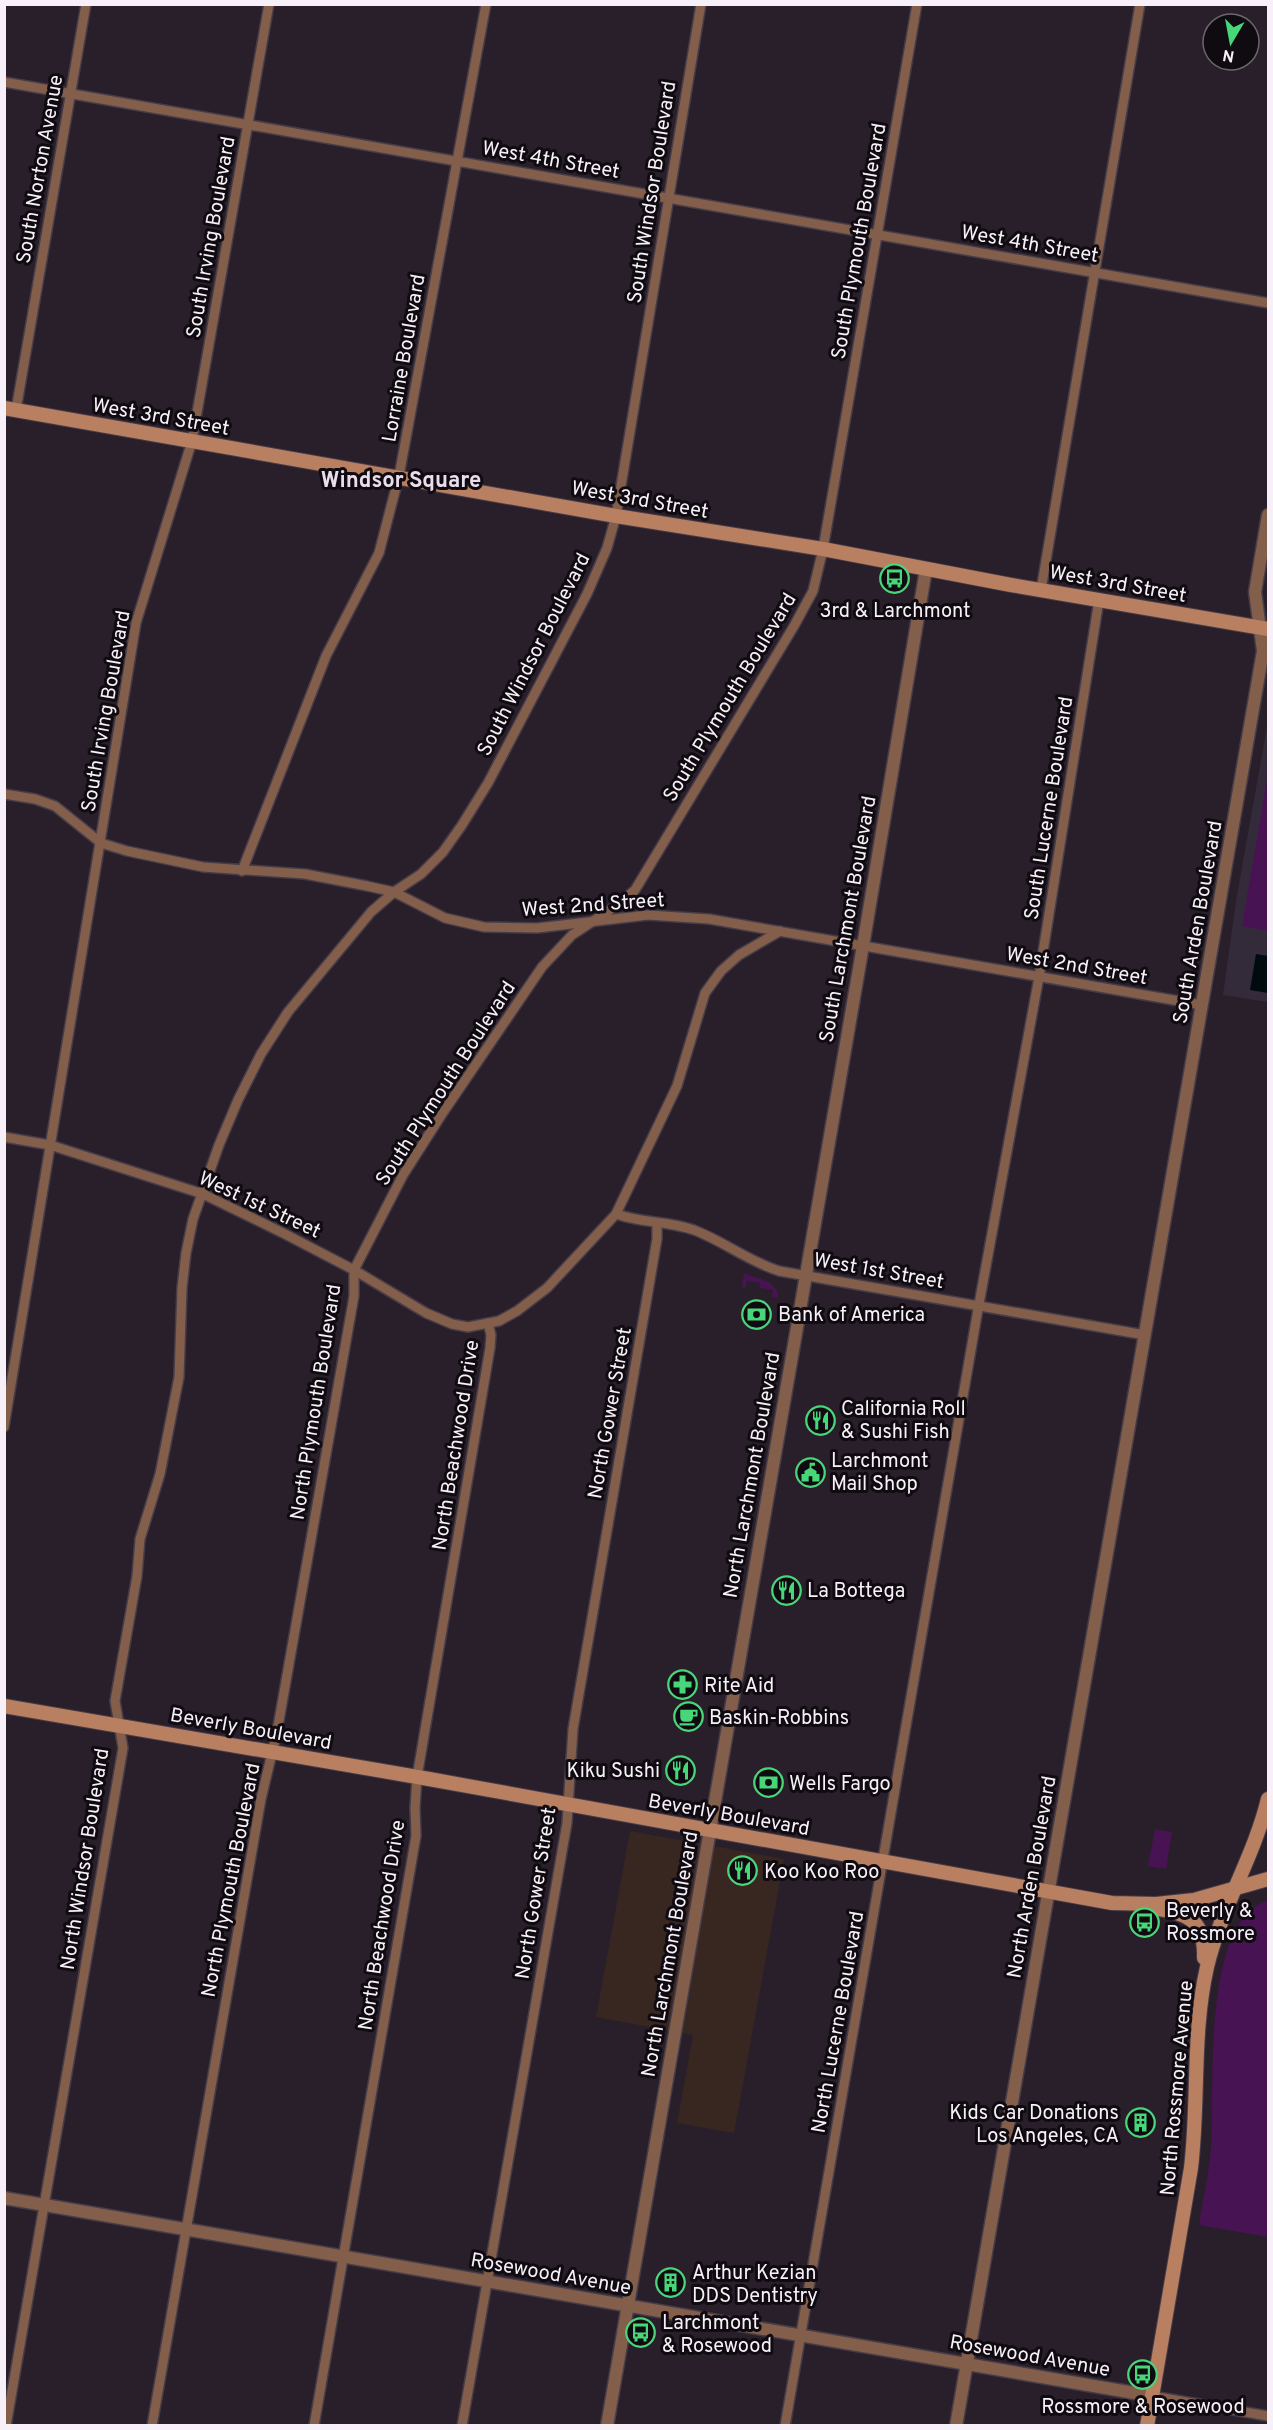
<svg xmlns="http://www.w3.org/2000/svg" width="1273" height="2430" viewBox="0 0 1273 2430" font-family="Overpass,sans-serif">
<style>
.commercial{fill:#382620}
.education{fill:#342b3a}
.green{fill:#481353}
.water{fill:#000b10}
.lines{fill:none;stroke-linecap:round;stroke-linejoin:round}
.minor-casing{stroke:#463c48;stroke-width:12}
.tertiary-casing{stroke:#463c48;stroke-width:15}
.secondary-casing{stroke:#463c48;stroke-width:16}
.minor{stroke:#825e4b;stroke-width:9}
.tertiary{stroke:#825e4b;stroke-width:12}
.secondary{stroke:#b87f60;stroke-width:14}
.labels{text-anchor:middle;stroke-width:6;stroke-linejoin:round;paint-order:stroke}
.street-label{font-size:20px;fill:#f7f0f8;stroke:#0f0b10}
.poi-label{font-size:20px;fill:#f7f0f8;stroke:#0f0b10;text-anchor:start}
.quarter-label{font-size:22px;font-weight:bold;fill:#e9dcec;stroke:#0f0b10}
</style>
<rect width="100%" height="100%" fill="#291f2b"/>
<polygon class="commercial" points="630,1831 784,1859 734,2133 677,2123 693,2035 596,2017"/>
<polygon class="education" points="1268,721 1268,1002 1223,995 1236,901"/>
<g class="green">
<polygon points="1268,773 1268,931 1242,926"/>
<path d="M744,1273c13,6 35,8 34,25l-6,-1 1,-7 -13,-2v-5l-13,-2 -2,7h-3z"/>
<polygon points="1155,1829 1172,1832 1166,1869 1148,1866"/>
<path d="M1268,1901v336l-69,-12c4,-26 10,-52 12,-77 4,-55 -10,-230 57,-247z"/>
</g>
<polygon class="water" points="1256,954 1268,956 1268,993 1250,990"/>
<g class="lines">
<defs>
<g id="minor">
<polyline points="4,82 1268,303"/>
<polyline points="16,410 86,4"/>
<polyline points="1041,590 1140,4"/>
<polyline points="4,794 35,799 55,806 101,843 127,851 203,867 305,874 367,886 394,892 445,918 484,927 537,928 648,915 709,919 1202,1005"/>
<polyline points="242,871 326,656 379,553 399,476 486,4"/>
<polyline points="4,1137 50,1145 203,1194 283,1233 354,1270 426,1313 452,1324 468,1327 499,1321 517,1311 547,1288 616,1214 677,1086 705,993 721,971 739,955 780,931"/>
<path d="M616,1214c25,9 52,7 78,16 29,11 54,31 85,41l366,64"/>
<polyline points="4,1427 136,623 192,441 269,4"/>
<polyline points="1152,2396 1268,2416"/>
<polyline points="6,2426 123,1748 115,1701 137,1576 140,1539 160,1474 179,1377 182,1288 186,1253 193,1219 219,1145 238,1100 261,1054 288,1012 371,912 394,892 421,874 443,852 462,825 488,783 587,594 607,548 616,516 701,4"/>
<polyline points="152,2426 261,1799 277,1732 354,1296 354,1270 403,1175 440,1117 542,967 572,935 619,904 635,890 794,626 813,591 823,549 917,4"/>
<polyline points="314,2426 416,1836 415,1808 417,1777 490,1348 491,1335 488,1323"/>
<polyline points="462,2426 567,1823 573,1729 657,1239 657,1224"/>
<polyline points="785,2426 977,1315 1039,977 1099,600"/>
</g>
<g id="tertiary">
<polyline points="4,2198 1152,2396"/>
<polyline points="607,2426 865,934 926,569"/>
<polyline points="956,2426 1263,651 1255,592 1268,515"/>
</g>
<g id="secondary">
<polyline points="4,408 616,516 823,549 1011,585 1268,629"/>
<polyline points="4,1706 429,1779 1112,1903 1156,1904 1194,1900 1268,1879"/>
<path d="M1159,1909c32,5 46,14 45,49"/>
<path d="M1147,2426l44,-258c8,-67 1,-135 16,-201 14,-59 47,-110 61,-168"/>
</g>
</defs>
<use href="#minor" class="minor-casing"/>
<use href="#tertiary" class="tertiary-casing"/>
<use href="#secondary" class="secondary-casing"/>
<use href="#minor" class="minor"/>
<use href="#tertiary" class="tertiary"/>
<use href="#secondary" class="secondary"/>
</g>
<defs>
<symbol id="bus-ring" viewBox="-11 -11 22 22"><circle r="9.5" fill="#0f0b10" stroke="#47d779" stroke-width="1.5"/><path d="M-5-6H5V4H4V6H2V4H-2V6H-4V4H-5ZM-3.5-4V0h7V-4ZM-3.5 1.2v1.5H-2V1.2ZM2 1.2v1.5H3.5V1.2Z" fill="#47d779"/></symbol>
<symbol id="bank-ring" viewBox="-11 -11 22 22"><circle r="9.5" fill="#0f0b10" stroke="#47d779" stroke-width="1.5"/><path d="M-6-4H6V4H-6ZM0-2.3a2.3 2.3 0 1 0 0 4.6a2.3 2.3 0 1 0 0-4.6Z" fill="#47d779"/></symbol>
<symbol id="restaurant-ring" viewBox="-11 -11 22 22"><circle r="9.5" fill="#0f0b10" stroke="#47d779" stroke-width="1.5"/><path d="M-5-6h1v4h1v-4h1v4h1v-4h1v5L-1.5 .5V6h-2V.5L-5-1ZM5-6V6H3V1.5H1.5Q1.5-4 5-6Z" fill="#47d779"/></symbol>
<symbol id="civic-ring" viewBox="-11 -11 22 22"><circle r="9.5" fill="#0f0b10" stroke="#47d779" stroke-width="1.5"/><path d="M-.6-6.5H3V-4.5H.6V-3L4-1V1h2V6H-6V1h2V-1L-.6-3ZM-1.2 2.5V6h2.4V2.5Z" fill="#47d779"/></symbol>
<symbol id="pharmacy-ring" viewBox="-11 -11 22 22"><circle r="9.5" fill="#0f0b10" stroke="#47d779" stroke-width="1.5"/><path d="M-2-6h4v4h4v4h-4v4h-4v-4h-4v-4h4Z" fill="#47d779"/></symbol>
<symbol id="cafe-ring" viewBox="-11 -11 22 22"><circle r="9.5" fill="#0f0b10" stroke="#47d779" stroke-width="1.5"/><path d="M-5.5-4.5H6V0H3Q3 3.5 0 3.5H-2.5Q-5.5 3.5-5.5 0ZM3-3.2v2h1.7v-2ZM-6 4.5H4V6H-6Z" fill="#47d779"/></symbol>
<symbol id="building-ring" viewBox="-11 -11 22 22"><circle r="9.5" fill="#0f0b10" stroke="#47d779" stroke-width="1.5"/><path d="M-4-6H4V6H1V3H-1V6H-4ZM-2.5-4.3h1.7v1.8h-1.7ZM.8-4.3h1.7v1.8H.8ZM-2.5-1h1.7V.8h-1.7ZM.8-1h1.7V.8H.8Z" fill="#47d779"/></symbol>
</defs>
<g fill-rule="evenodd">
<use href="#bus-ring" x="878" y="562" width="33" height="33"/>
<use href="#bank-ring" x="740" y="1298" width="33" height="33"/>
<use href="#restaurant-ring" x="804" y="1404" width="33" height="33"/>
<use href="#civic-ring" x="794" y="1456" width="33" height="33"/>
<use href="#restaurant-ring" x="770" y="1574" width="33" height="33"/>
<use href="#pharmacy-ring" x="666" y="1668" width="33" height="33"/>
<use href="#cafe-ring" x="672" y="1700" width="33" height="33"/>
<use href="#restaurant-ring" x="664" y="1754" width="33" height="33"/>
<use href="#bank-ring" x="752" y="1766" width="33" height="33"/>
<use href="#restaurant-ring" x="726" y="1854" width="33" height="33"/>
<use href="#bus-ring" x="1128" y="1906" width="33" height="33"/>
<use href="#building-ring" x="1124" y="2106" width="33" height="33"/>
<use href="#building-ring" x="654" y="2266" width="33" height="33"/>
<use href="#bus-ring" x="624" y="2316" width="33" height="33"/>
<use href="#bus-ring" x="1126" y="2358" width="33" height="33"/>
</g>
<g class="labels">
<g class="street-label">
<text transform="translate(551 159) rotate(10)" y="7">West 4th Street</text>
<text transform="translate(39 169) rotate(-80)" y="7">South Norton Avenue</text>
<text transform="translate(651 192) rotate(-81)" y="7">South Windsor Boulevard</text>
<text transform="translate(210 237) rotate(-80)" y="7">South Irving Boulevard</text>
<text transform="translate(858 241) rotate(-80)" y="7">South Plymouth Boulevard</text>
<text transform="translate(1030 243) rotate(10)" y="7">West 4th Street</text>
<text transform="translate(403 358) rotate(-80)" y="7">Lorraine Boulevard</text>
<text transform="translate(161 416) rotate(10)" y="7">West 3rd Street</text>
<text transform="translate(640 499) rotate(10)" y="7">West 3rd Street</text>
<text transform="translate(1118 583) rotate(10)" y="7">West 3rd Street</text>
<text transform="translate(533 654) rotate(-63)" y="7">South Windsor Boulevard</text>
<text transform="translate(729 697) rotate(-59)" y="7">South Plymouth Boulevard</text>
<text transform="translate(105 711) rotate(-80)" y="7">South Irving Boulevard</text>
<text transform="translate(1048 808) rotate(-81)" y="7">South Lucerne Boulevard</text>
<text transform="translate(593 904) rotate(-4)" y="7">West 2nd Street</text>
<text transform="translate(847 919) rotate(-80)" y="7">South Larchmont Boulevard</text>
<text transform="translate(1197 922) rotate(-80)" y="7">South Arden Boulevard</text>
<text transform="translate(1077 965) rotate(10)" y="7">West 2nd Street</text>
<text transform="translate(445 1083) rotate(-57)" y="7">South Plymouth Boulevard</text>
<text transform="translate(260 1204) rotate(25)" y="7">West 1st Street</text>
<text transform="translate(879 1270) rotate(10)" y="7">West 1st Street</text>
<text transform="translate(315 1402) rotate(-81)" y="7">North Plymouth Boulevard</text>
<text transform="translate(609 1413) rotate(-80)" y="7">North Gower Street</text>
<text transform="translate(455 1445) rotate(-81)" y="7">North Beachwood Drive</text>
<text transform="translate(751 1475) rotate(-80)" y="7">North Larchmont Boulevard</text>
<text transform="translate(251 1728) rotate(10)" y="7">Beverly Boulevard</text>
<text transform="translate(729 1814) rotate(10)" y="7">Beverly Boulevard</text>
<text transform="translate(84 1859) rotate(-81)" y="7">North Windsor Boulevard</text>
<text transform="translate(1031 1877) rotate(-80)" y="7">North Arden Boulevard</text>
<text transform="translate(230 1880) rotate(-79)" y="7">North Plymouth Boulevard</text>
<text transform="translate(535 1893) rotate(-81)" y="7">North Gower Street</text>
<text transform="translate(381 1925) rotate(-81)" y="7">North Beachwood Drive</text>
<text transform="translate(669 1954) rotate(-80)" y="7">North Larchmont Boulevard</text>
<text transform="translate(837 2022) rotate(-80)" y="7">North Lucerne Boulevard</text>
<text transform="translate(1176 2088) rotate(-85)" y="7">North Rossmore Avenue</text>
<text transform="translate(551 2273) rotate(10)" y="7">Rosewood Avenue</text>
<text transform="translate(1030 2355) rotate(10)" y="7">Rosewood Avenue</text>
</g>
<g class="poi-label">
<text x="895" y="617" text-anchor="middle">3rd &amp; Larchmont</text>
<text x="778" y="1321">Bank of America</text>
<text x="841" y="1415">California Roll<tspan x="841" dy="23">&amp; Sushi Fish</tspan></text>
<text x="831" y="1467">Larchmont<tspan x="831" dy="23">Mail Shop</tspan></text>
<text x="807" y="1597">La Bottega</text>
<text x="704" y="1692">Rite Aid</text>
<text x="709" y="1724">Baskin-Robbins</text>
<text x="660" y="1777" text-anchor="end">Kiku Sushi</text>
<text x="789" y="1790">Wells Fargo</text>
<text x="764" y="1878">Koo Koo Roo</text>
<text x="1166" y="1917">Beverly &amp;<tspan x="1166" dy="23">Rossmore</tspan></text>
<text x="1119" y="2119" text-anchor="end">Kids Car Donations<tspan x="1119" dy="23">Los Angeles, CA</tspan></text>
<text x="692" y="2279">Arthur Kezian<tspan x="692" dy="23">DDS Dentistry</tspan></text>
<text x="662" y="2329">Larchmont<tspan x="662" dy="23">&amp; Rosewood</tspan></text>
<text x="1143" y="2413" text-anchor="middle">Rossmore &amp; Rosewood</text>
</g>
<g class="quarter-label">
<text x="401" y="487">Windsor Square</text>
</g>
</g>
<rect width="1273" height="2430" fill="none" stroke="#f7f0f8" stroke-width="12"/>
<g transform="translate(1231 42) rotate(190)"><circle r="28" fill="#0f0b10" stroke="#6c676d" stroke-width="1.5"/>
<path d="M0-4.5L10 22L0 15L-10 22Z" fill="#47d779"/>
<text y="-9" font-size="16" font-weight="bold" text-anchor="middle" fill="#f7f0f8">N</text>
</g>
</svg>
